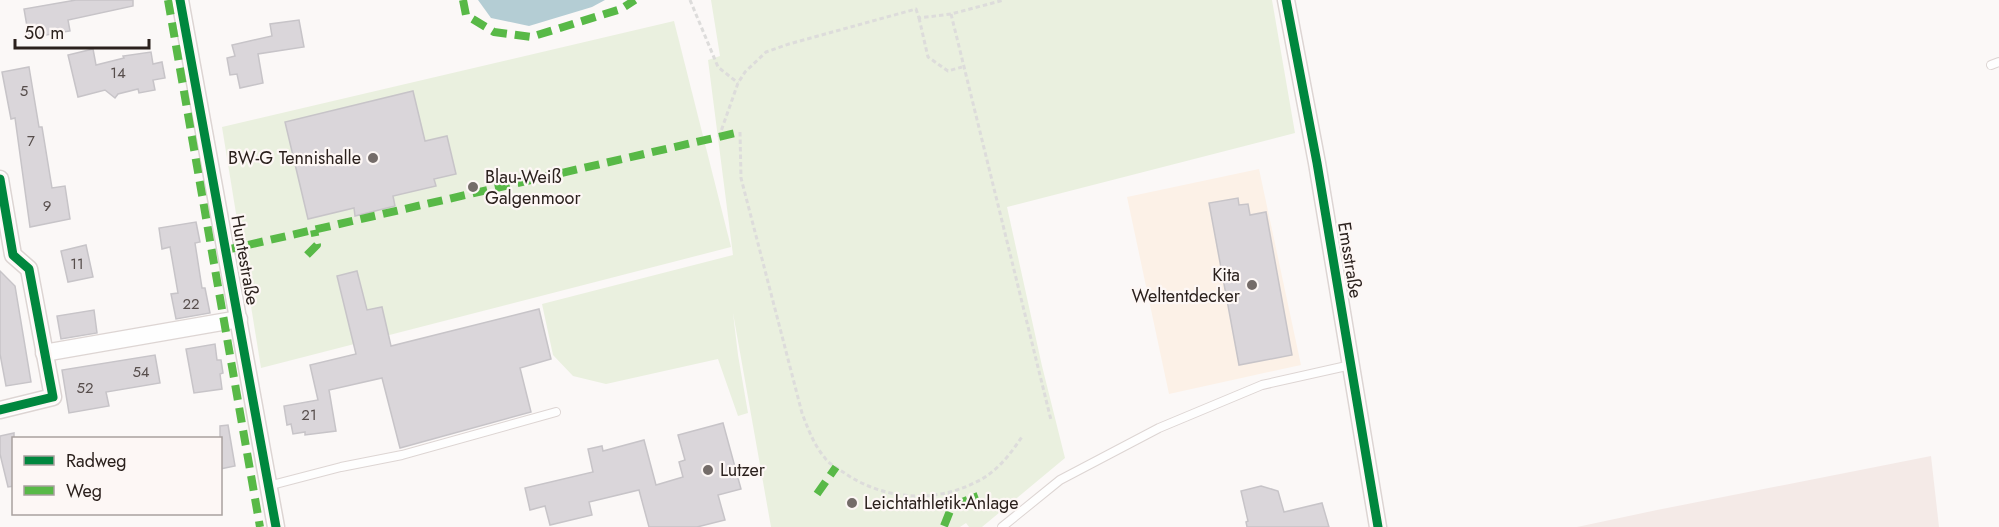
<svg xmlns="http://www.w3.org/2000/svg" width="1999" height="527" viewBox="0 0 1999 527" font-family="Jost,sans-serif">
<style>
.built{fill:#f4eae7}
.education{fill:#fcf1e7}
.green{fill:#eaf0df}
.water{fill:#b4cdd4}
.building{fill:#dad6da;stroke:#c7c4c8;stroke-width:1.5}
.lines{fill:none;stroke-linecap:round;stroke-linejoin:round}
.lane-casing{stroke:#ddd5d3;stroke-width:10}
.street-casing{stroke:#ddd5d3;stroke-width:19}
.path{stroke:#dddcdb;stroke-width:3;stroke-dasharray:4.5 3;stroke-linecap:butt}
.lane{stroke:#fefefe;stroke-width:8}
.street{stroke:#fefefe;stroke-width:16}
.quiet{stroke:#58b947;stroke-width:8;stroke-dasharray:15 8;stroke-linecap:butt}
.cycleway-casing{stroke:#fdf7f5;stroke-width:13}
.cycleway{stroke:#00873e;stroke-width:9}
.poi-dot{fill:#746c69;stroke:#fdf7f5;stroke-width:2}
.labels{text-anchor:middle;stroke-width:4.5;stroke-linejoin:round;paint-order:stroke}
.number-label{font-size:15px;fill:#574e4c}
.poi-label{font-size:18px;fill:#2b211d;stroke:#fdf7f5;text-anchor:start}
.street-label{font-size:18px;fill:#2b211d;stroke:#fdf7f5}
</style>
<rect width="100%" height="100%" fill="#fbf8f7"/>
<polygon class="built" points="1931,456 1939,527 1577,527 1657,510"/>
<polygon class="education" points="1259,169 1301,365 1169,394 1127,197"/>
<g class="green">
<polygon points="711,0 1272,0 1295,133 1007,207 1042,366 1065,458 982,527 969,527 966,523 960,527 771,527 733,313 738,355 748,413 738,416 718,359 606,384 573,376 553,355 542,304 733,255 708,60 720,56"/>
<polygon points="674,21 731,247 261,368 222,127"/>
</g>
<polygon class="water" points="478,0 605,0 592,7 529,26 491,18"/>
<g class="building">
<polygon points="76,0 133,0 133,6 68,20 70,31 29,38 24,9"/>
<polygon points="299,20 304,47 258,54 263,83 240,88 237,74 230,75 227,58 235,56 232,45 272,36 270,24"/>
<polygon points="93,49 96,65 124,58 123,56 151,52 153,64 162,62 165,78 153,80 155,90 139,93 138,89 118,94 115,98 105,90 78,97 68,55"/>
<polygon points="29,67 39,127 42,127 52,188 65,186 70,219 30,227 15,118 11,119 2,72"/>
<polygon points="413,91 425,141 447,136 456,174 434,179 436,186 393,196 395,206 355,216 354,208 308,219 285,122"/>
<polygon points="1238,198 1239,205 1248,204 1250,215 1266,212 1292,355 1239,365 1209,203"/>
<polygon points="196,222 200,242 195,243 202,288 205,288 210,313 176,319 171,294 178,293 170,247 162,249 159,228"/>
<polygon points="86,245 93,277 68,282 61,251"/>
<polygon points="0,271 15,286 31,382 6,386 0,354"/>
<polygon points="357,271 367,310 382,307 391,346 539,309 551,359 520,368 531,412 400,448 382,378 329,390 336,431 305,435 305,432 293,434 291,424 287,425 284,406 318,400 310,365 356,354 337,276"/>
<polygon points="94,310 97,333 61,339 57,316"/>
<polygon points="215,344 217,360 221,360 223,373 220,374 222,389 194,393 186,349"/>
<polygon points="155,355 160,383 106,392 109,406 69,413 62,370"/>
<polygon points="723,423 741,489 718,495 725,520 697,527 649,527 639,490 589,502 592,515 550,525 545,506 530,510 525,488 593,472 588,449 602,446 603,451 644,440 656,485 683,477 679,462 685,460 678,435"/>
<polygon points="228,425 235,466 220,469 220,426"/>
<polygon points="14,433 14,486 8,487 0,454 0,436"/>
<polygon points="1261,486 1278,491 1284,512 1322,503 1329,527 1247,527 1246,522 1248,521 1241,491"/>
</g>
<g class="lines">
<defs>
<g id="lane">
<polyline points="1991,65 1999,62"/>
<polyline points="268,486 341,467 402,455 556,412"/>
<polyline points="1002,527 1060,480 1159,428 1262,385 1351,365"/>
</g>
<g id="street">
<polyline points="180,0 276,527"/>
<polyline points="1286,0 1317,163 1378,527"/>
<polyline points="0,179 13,255 29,269 53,397 0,410"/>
<polyline points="44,353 239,319"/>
</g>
</defs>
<use href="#lane" class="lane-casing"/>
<use href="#street" class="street-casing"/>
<g class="path">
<polyline points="690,0 718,67 738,83"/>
<polyline points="951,14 1051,420"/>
<polyline points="919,18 928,57 948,71 962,67"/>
<path d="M740,132l1,46 61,235c6,16 12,32 23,45 4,6 12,10 18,14 38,27 89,32 131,11 21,-9 37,-29 49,-48"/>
<polyline points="719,137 738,83 745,72 766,52 789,44 916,9 919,18 951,14 1004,0"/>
<polyline points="949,493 952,506"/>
</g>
<use href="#lane" class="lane"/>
<use href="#street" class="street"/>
<g class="quiet">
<polyline points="168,0 260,527"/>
<polyline points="463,0 466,15 494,32 531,37 621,9 635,0"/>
<polyline points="226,250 740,132"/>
<polyline points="307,255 317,245 314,230"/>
<polyline points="817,494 836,467"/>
<polyline points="944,526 952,506 978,496"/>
</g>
<defs>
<g id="cycleway">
<polyline points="180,0 276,527"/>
<polyline points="1286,0 1317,163 1378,527"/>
<polyline points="0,179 13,255 29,269 53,397 0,410"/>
</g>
</defs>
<use href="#cycleway" class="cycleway-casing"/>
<use href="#cycleway" class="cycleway"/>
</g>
<g class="poi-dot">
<circle cx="373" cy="158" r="6"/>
<circle cx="473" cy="187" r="6"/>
<circle cx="1252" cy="285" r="6"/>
<circle cx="708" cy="470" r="6"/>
<circle cx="852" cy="503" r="6"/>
</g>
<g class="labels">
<g class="number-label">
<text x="118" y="78">14</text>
<text x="24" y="96">5</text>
<text x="31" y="146">7</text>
<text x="47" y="211">9</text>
<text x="77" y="269">11</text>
<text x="191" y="309">22</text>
<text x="141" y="377">54</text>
<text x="85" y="393">52</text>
<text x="309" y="420">21</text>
</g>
<g class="poi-label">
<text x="361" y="164" text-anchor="end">BW-G Tennishalle</text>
<text x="485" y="183">Blau-Weiß<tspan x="485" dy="21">Galgenmoor</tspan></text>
<text x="1240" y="281" text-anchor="end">Kita<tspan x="1240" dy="21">Weltentdecker</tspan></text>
<text x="720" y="476">Lutzer</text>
<text x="864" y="509">Leichtathletik-Anlage</text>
</g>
<g class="street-label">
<text transform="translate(245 260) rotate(80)" y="6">Huntestraße</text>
<text transform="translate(1350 260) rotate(81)" y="6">Emsstraße</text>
</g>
</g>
<rect x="12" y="437" width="210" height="78" fill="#fdf7f5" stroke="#a9a19f" stroke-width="1.5"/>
<rect x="24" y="456" width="30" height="9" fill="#00873e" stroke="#a9a19f" stroke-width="1.5"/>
<text x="66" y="467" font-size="18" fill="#2b211d">Radweg</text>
<rect x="24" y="486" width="30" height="9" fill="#58b947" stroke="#a9a19f" stroke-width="1.5"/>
<text x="66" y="497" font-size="18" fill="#2b211d">Weg</text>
<path d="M15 39v9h134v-9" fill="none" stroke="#2b211d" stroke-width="3"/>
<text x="24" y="39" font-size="18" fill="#2b211d" stroke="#fdf7f5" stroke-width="4.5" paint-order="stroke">50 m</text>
</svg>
